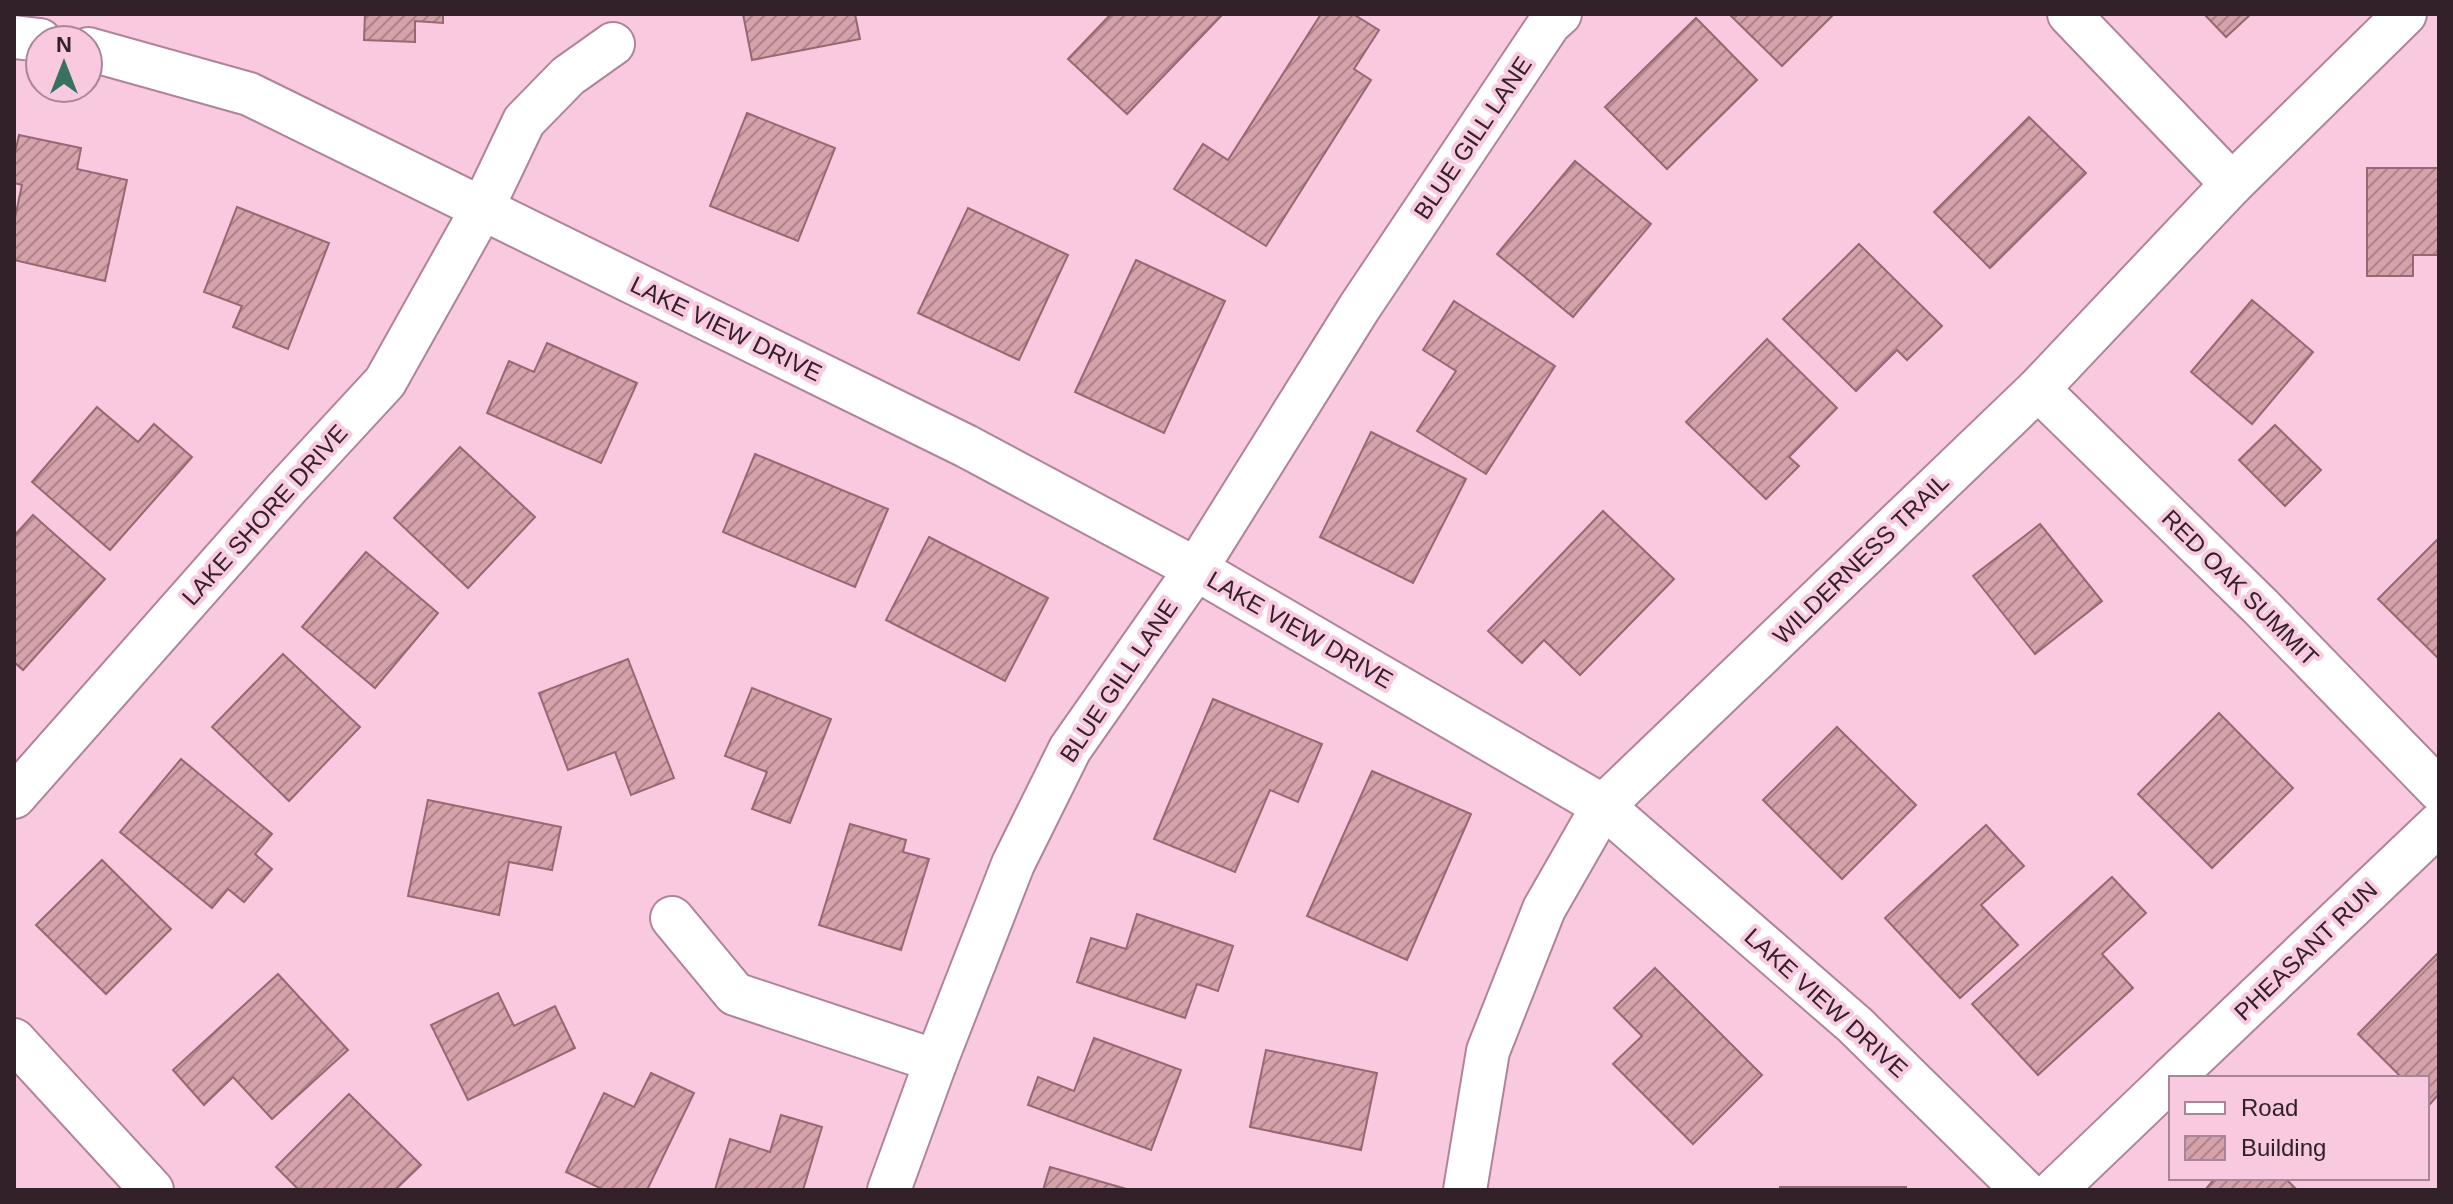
<svg xmlns="http://www.w3.org/2000/svg" width="2453" height="1204" viewBox="0 0 2453 1204" font-family="Arial,sans-serif">
<style>
.building{fill:url(#building-hatch);stroke:#976870;stroke-width:2}
.lines{fill:none;stroke-linecap:round;stroke-linejoin:round}
.minor-casing{stroke:#af8399;stroke-width:46}
.minor{stroke:#fff;stroke-width:42}
.labels{text-anchor:middle;stroke-width:8;stroke-linejoin:round;paint-order:stroke}
.street-label{font-size:24px;fill:#322129;stroke:#f9c9e0}
</style>
<defs>
<pattern id="building-hatch" width="6" height="6" patternUnits="userSpaceOnUse" patternTransform="scale(2)"><rect width="6" height="6" fill="#d5a1aa"/><path d="M-1 1l2-2M0 6l6-6M5 7l2-2" fill="none" stroke="#ad838a"/></pattern>
</defs>
<rect width="100%" height="100%" fill="#f9c9e0"/>
<g class="building">
<polygon points="365,14 443,14 443,23 415,21 415,42 364,40"/>
<polygon points="743,14 855,14 860,39 752,60"/>
<polygon points="1111,14 1223,14 1127,114 1068,59"/>
<polygon points="1321,14 1353,14 1379,30 1354,69 1371,80 1266,246 1174,189 1203,144 1228,160"/>
<polygon points="1729,14 1834,14 1782,66"/>
<polygon points="2204,14 2251,14 2226,37"/>
<polygon points="1696,18 1757,80 1667,169 1605,107"/>
<polygon points="747,113 835,148 798,241 710,206"/>
<polygon points="2029,117 2086,173 1990,268 1934,212"/>
<polygon points="19,135 81,148 77,169 127,180 105,281 14,260 14,222 22,185 14,183 14,157"/>
<polygon points="1575,161 1651,224 1573,317 1497,254"/>
<polygon points="2367,168 2439,168 2439,255 2413,255 2413,276 2367,276"/>
<polygon points="237,207 329,243 288,349 233,327 242,306 204,292"/>
<polygon points="968,208 1068,255 1019,360 918,313"/>
<polygon points="1859,244 1942,326 1907,360 1897,350 1856,391 1783,319"/>
<polygon points="1136,260 1225,301 1164,433 1075,392"/>
<polygon points="2252,300 2313,352 2252,424 2191,372"/>
<polygon points="1454,301 1555,366 1486,474 1417,431 1456,371 1423,350"/>
<polygon points="1767,339 1837,408 1789,457 1799,466 1766,499 1686,422"/>
<polygon points="547,343 637,383 601,463 487,413 509,361 534,372"/>
<polygon points="97,407 138,442 154,424 192,457 110,550 32,482"/>
<polygon points="2275,425 2321,470 2285,506 2239,460"/>
<polygon points="1371,432 1466,479 1413,583 1320,537"/>
<polygon points="460,447 535,517 468,588 394,518"/>
<polygon points="755,454 888,509 855,587 723,532"/>
<polygon points="1603,511 1674,579 1580,675 1544,640 1522,663 1488,631"/>
<polygon points="33,515 105,579 23,670 14,662 14,536"/>
<polygon points="2040,524 2102,601 2035,654 1973,576"/>
<polygon points="929,537 1048,598 1005,681 886,620"/>
<polygon points="2439,538 2439,659 2378,599"/>
<polygon points="366,552 438,613 375,688 302,627"/>
<polygon points="283,654 360,727 289,801 212,727"/>
<polygon points="628,659 674,778 631,795 615,752 568,770 539,693"/>
<polygon points="752,688 831,719 790,823 752,809 767,772 725,756"/>
<polygon points="1213,699 1322,744 1298,802 1270,790 1235,872 1154,839"/>
<polygon points="2219,713 2293,788 2212,868 2138,794"/>
<polygon points="1837,727 1916,805 1842,879 1763,800"/>
<polygon points="181,759 272,834 255,854 272,869 244,902 228,889 212,908 120,832"/>
<polygon points="1372,771 1471,814 1407,960 1307,916"/>
<polygon points="428,800 561,827 552,870 509,862 499,915 408,896"/>
<polygon points="850,824 906,840 903,852 929,859 901,950 819,925"/>
<polygon points="1986,825 2024,866 1981,905 2018,945 1960,998 1885,918"/>
<polygon points="102,860 171,929 106,994 36,925"/>
<polygon points="2112,877 2146,913 2102,954 2133,988 2038,1075 1972,1004"/>
<polygon points="1137,914 1233,946 1218,991 1197,984 1185,1018 1077,982 1091,938 1126,949"/>
<polygon points="2439,952 2439,1094 2429,1105 2427,1078 2402,1078 2358,1034"/>
<polygon points="1655,968 1762,1075 1693,1144 1613,1064 1642,1036 1614,1008"/>
<polygon points="278,974 348,1050 272,1119 233,1077 204,1105 173,1070"/>
<polygon points="498,993 514,1026 555,1006 575,1048 468,1100 431,1025"/>
<polygon points="1094,1038 1181,1070 1151,1150 1028,1105 1038,1077 1074,1091"/>
<polygon points="1266,1050 1377,1073 1361,1150 1250,1127"/>
<polygon points="651,1073 694,1093 647,1190 604,1190 566,1172 604,1093 634,1107"/>
<polygon points="349,1094 421,1165 395,1190 299,1190 276,1167"/>
<polygon points="781,1115 822,1127 803,1190 715,1190 730,1139 770,1152"/>
<polygon points="1050,1167 1130,1190 1043,1190"/>
<polygon points="2215,1178 2285,1178 2297,1190 2205,1190"/>
<rect x="1780" y="1187" width="126" height="3"/>
</g>
<g class="lines">
<defs>
<g id="minor">
<polyline points="2069,14 2232,184"/>
<polyline points="14,37 40,40"/>
<polyline points="88,49 249,94 966,446 1196,569 1603,806 1855,1025 2023,1190"/>
<polyline points="2038,389 2261,607 2439,790"/>
<polyline points="14,797 286,489 385,382 482,209 524,121 568,76 613,44"/>
<polyline points="672,918 735,994 936,1061"/>
<polyline points="14,1040 152,1190"/>
<polyline points="2172,1078 2439,824"/>
<polyline points="889,1190 936,1061 1013,864 1070,749 1196,569 1359,308 1549,24 1560,14"/>
<polyline points="1465,1190 1488,1051 1544,909 1603,806 2038,389 2232,184 2405,14"/>
<polyline points="2055,1190 2171,1079"/>
</g>
</defs>
<use href="#minor" class="minor-casing"/>
<use href="#minor" class="minor"/>
</g>
<g class="labels">
<g class="street-label">
<text transform="translate(1473 138) rotate(-56)" y="8">BLUE GILL LANE</text>
<text transform="translate(726 329) rotate(26)" y="8">LAKE VIEW DRIVE</text>
<text transform="translate(265 515) rotate(-48)" y="8">LAKE SHORE DRIVE</text>
<text transform="translate(1861 559) rotate(-44)" y="8">WILDERNESS TRAIL</text>
<text transform="translate(2240 588) rotate(45)" y="8">RED OAK SUMMIT</text>
<text transform="translate(1300 630) rotate(30)" y="8">LAKE VIEW DRIVE</text>
<text transform="translate(1119 681) rotate(-56)" y="8">BLUE GILL LANE</text>
<text transform="translate(2306 951) rotate(-44)" y="8">PHEASANT RUN</text>
<text transform="translate(1826 1003) rotate(42)" y="8">LAKE VIEW DRIVE</text>
</g>
</g>
<rect width="2453" height="1204" fill="none" stroke="#322129" stroke-width="32"/>
<rect x="2169" y="1076" width="260" height="104" fill="#f9c9e0" stroke="#a98697" stroke-width="2"/>
<rect x="2185" y="1102" width="40" height="12" fill="#ffffff" stroke="#a98697" stroke-width="2"/>
<text x="2241" y="1116" font-size="24" fill="#322129">Road</text>
<rect x="2185" y="1136" width="40" height="24" fill="url(#building-hatch)" stroke="#a98697" stroke-width="2"/>
<text x="2241" y="1156" font-size="24" fill="#322129">Building</text>
<g transform="translate(64 64)"><circle r="38" fill="#f9c9e0" stroke="#a98697" stroke-width="2"/>
<path d="M0-6L14 30L0 20L-14 30Z" fill="#36725d"/>
<text y="-12" font-size="22" font-weight="bold" text-anchor="middle" fill="#322129">N</text>
</g>
</svg>
